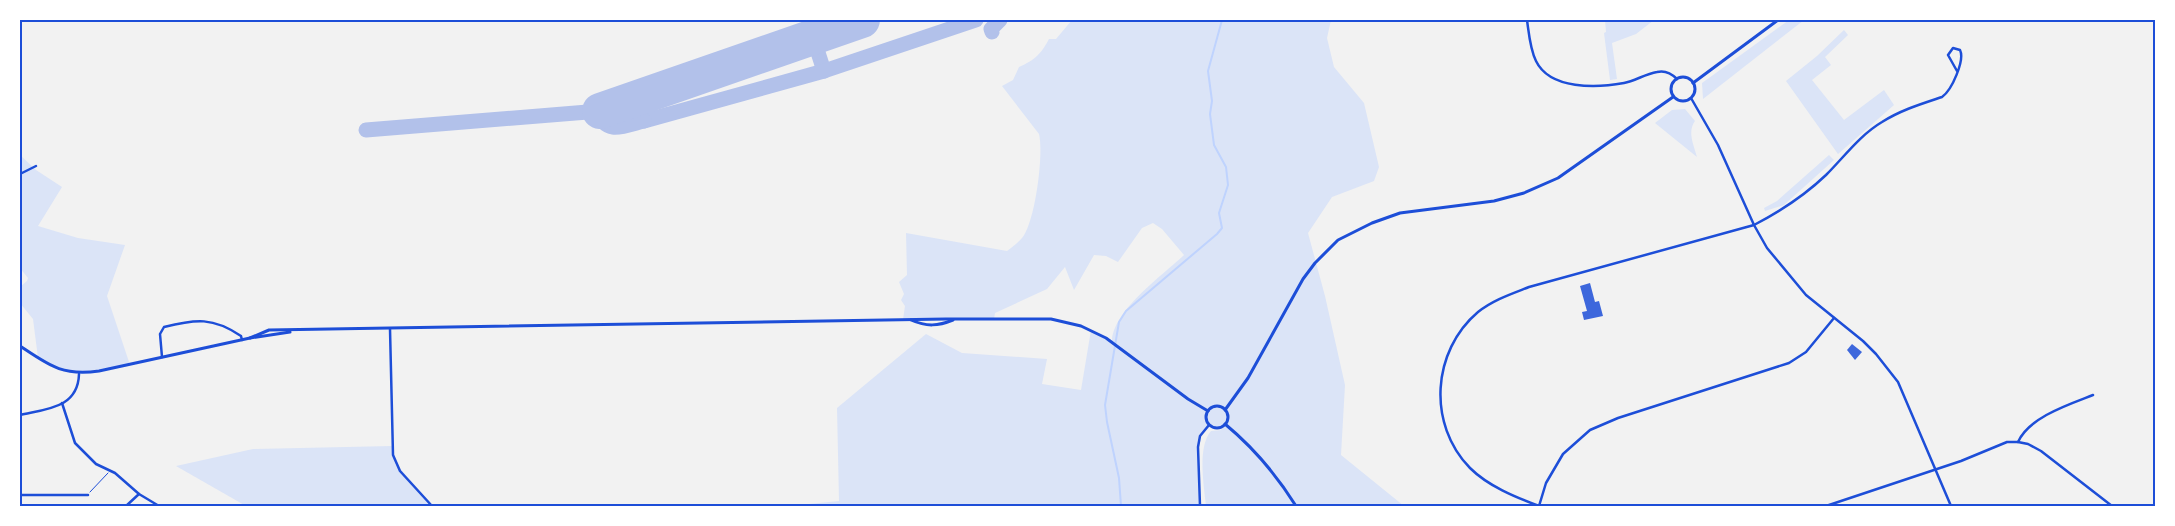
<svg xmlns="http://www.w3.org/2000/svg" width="2175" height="526" viewBox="0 0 2175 526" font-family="'DejaVu Sans',sans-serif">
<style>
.green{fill:#dbe4f7}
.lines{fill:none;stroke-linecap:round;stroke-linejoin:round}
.stream{stroke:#bfd3fe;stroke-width:2}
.taxiway{stroke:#b2c1ea;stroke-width:15}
.runway{stroke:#b2c1ea;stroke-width:36}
.building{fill:#3d67dc}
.path{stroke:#1d4ed8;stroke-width:1}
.minor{stroke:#1d4ed8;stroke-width:2.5}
.tertiary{stroke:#1d4ed8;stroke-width:3}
.secondary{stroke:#1d4ed8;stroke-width:3}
.neatline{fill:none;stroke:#1d4ed8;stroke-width:2}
</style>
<rect width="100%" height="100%" fill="#f2f2f2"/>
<g class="green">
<path d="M1072,20h259l-4,18 7,29 30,36 15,64 -5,14 -42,16 -24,36 17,63 20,89 -4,70 63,51h-198c-2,-20 -9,-59 5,-75l11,-1 -11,-4 -11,10 -2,11 2,59h-411l50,-5 -2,-93 89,-74 36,19 85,6 -5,25 39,6 10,-60 21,12c0,-31 51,-67 72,-87l-22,-26 -9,-6 -11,5 -24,34 -12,-6 -12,-1 -20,35 -9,-23 -18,22 -52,24 -1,6 -91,1 2,-14 -4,-6 3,-6 -5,-12 8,-7 -1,-42 101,18c5,-4 11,-8 15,-13 13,-15 22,-84 17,-104l-37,-48 11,-6 6,-13c16,-7 22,-13 30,-28h7z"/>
<polygon points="1605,20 1654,20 1636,34 1612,43 1617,79 1610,80 1604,33 1606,32"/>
<polygon points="1789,20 1804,20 1703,99 1702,83"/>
<polygon points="1844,30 1848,35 1825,57 1831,65 1812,80 1844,120 1884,90 1894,105 1838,154 1786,81 1817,56"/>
<path d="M1685,109l10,12c-8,11 -1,24 2,36l-42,-34 17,-13z"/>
<path d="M20,155l16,15 26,17 -24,39 40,12 47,7 -18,51 23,69c-41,8 -55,14 -92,-7l-5,-39 -13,-16v-16l7,-6 1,-3 -8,-10z"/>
<polygon points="1829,155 1834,160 1784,205 1765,211 1764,208 1777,201"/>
<polygon points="392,446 397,465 433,506 246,506 176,466 253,449"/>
</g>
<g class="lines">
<polyline class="stream" points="1121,506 1119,478 1107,422 1105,405 1119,322 1126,311 1217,234 1222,228 1219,213 1228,185 1226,167 1214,145 1210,114 1212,101 1208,71 1222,20"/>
<g class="taxiway">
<polyline points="992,32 991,29 1000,20"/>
<polyline points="813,37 824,71"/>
<polyline points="636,98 634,103 634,113 644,121 824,71 976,20"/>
<path d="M366,130l234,-19c3,26 27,14 44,10"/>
</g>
<polyline class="runway" points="600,111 862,20"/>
</g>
<g class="building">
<polygon points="1590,283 1595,302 1599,301 1603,316 1584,320 1582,312 1587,311 1580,286"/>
<polygon points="1852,344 1862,352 1855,360 1847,350"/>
</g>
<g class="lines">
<polyline class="path" points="90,492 108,473"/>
<g class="minor">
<path d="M1527,20c2,14 3,29 9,41 14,29 61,27 88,22 11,-2 21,-9 33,-11 8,-2 14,1 20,7"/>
<polyline points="1691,98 1718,145 1754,225 1767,248 1806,295 1863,341 1876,354 1898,382 1951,506"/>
<polyline points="20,174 36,166"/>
<polyline points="390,329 393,455 400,471 432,506"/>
<path d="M162,357l-2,-23 4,-7c32,-8 49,-10 77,9l1,4"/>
<polyline points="62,403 75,443 96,464 115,473 139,494 159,506"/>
<path d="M20,415c27,-6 58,-7 59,-41"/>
<path d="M2018,442c11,-25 52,-38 75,-47"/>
<polyline points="20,495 88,495"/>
<polyline points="126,506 139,494"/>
<polyline points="1200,506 1198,447 1200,436 1209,425"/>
<path d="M1539,506c-24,-9 -51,-20 -69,-38 -43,-44 -38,-117 8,-156 15,-12 33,-18 51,-25l225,-62c27,-14 50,-29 72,-50 18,-18 34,-40 56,-53 19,-12 39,-18 60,-25 10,-7 23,-37 18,-47l-7,-2 -5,7 9,16"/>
<polyline points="1539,506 1546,483 1563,454 1590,430 1618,418 1789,363 1806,352 1834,318"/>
<polyline points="1826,506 1961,461 2007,442 2018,442 2028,444 2041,451 2112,506"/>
</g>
<path class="tertiary" d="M1225,424c29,24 51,50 71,82"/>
<g class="secondary">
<circle cx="1683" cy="89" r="12"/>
<polyline points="1693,83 1778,20"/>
<path d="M911,320c16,7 27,6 42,0"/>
<polyline points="250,338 269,330 946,319 1051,319 1081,326 1106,338 1188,399 1208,411"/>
<path d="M20,346c30,20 42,30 79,25l151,-33 40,-6"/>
<circle cx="1217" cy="417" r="11"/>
<polyline points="1225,410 1248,378 1303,279 1315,263 1338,240 1372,223 1400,213 1494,201 1524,193 1558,178 1673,97"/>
</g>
</g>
<rect width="2175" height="526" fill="none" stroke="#ffffff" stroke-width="42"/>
<rect x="21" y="21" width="2133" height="484" class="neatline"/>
</svg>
